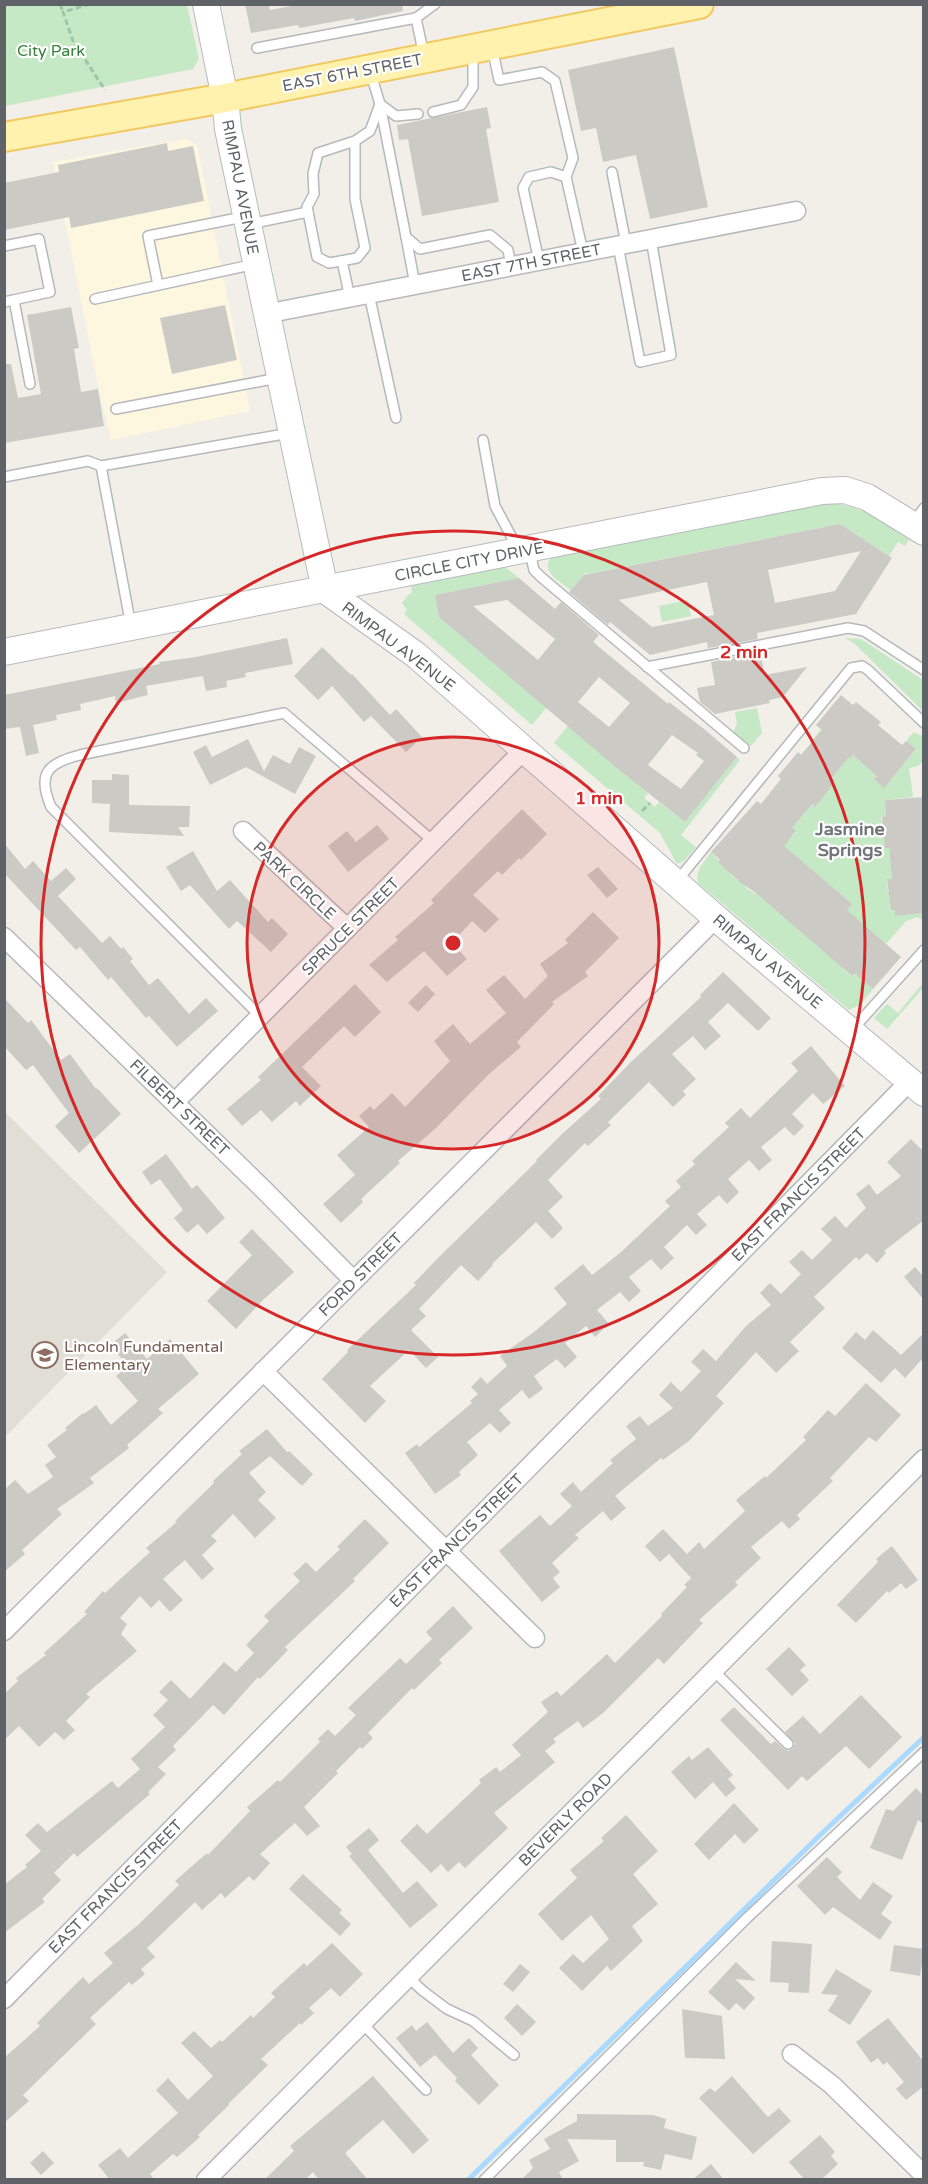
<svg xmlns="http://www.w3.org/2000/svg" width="928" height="2184" viewBox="0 0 928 2184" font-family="'Varela Round',sans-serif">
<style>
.commercial{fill:#fef7e0}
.education{fill:#e1ded6}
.green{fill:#c5e8c5}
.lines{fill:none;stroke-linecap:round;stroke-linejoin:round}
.stream{stroke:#aadaff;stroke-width:5}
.building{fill:#cccac5;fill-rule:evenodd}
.lane-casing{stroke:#b5b8bc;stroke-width:12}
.street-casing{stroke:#b5b8bc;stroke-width:21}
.secondary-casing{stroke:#b6babf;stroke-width:28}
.primary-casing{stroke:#f2c960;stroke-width:32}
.path{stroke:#9cc7a9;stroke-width:3;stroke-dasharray:6 3;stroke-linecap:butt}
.lane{stroke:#fff;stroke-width:9}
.street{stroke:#fff;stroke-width:18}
.secondary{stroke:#fff;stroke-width:26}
.primary{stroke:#fff2af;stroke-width:28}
.ring{fill:none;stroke:#d62828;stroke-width:3}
.labels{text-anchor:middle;stroke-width:4.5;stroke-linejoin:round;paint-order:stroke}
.park-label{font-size:16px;fill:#348238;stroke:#fff}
.street-label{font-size:16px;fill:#5f6368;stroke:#fff}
.education-label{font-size:16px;fill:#785e54;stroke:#fff;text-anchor:start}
.neighbourhood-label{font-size:18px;font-weight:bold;fill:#70757a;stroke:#fff}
.centre{fill:#d62828;stroke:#fff;stroke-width:3}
.ring-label{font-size:18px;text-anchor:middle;font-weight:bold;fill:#d62828;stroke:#fff;stroke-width:4.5;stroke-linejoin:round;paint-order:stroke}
</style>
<rect width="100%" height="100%" fill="#f1efe8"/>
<polygon class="commercial" points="186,139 197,145 250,411 111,440 97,382 53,162"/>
<polygon class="education" points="5,1112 167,1272 5,1437 4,1437"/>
<g class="green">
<polygon points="5,4 187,5 199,59 193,69 5,106"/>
<path d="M825,503c36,1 55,17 84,37l-4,6 -7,-4 -9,14 -49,-32 -252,50 -2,-1 -15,17c-9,-7 -33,-19 -19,-33z"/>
<polygon points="505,567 519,578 435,595 439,617 543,704 594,642 596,644 545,705 546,708 532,725 404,614 407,610 402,603 408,595 412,593 411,586"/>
<polygon points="688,600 691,616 662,622 659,606"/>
<polygon points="845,638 861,639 923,680 923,711 855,644"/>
<polygon points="757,708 762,733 751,746 733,732 737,724 735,712"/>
<polygon points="568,726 648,793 644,798 655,807 659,802 685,822 737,757 740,760 681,835 696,847 684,861 677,864 660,833 554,743"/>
<path d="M821,729l29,29 3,-3 24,20 -3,4 10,8 32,-37 -10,-9 8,-9 8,4 1,25 -5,5 -9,2 4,29 -28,3 1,16 -5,1 2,12 10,-1 -9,7 1,12 4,1 3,31 -5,1 1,12 12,-1 -10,7 1,12h4l1,6 27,-3v8l-5,-4 -12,4 -20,23 -28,-24 -2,3 -12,-10 -8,-22 6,77 9,8 3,-3 19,16 -13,16 -11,5 -151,-127c-3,-14 6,-20 13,-31l16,18 6,1 -2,4 10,8 11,-5 -7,9 10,7 3,-2 10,11 15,13 -6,-66 11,-9 8,-9 -4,-4 20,-24 3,3 19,-25 -3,-3 10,-12 -30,-25z"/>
<polygon points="923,983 923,988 887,1029 874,1018 887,1004 898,1013"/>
</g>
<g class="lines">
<polyline class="stream" points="468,2180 818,1837 924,1737"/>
</g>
<g class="building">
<polygon points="245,4 269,4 270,10 302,4 402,4 403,11 355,21 354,18 299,28 298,25 251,33"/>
<polygon points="674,47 708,207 650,219 636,155 603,162 596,128 581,131 568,70"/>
<polygon points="487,107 491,128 486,129 499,202 422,216 408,139 399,140 397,125"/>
<polygon points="167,143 168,151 193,146 204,201 71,228 69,217 4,230 4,183 59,172 58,165"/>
<polygon points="225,305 237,360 172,374 160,318"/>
<polygon points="71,307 79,348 74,349 81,392 98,389 104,426 4,443 4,364 11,364 18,398 41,394 27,315"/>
<path d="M840,524l52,34 -36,56 -99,19 1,6 -50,9 -1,-6 -57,13 -40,-33 -2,3 -39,-33 15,-17zM861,551l-26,40 -60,12 -7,-33zM707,582l7,33 -62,12 -33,-27z"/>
<path d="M519,578l36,31 6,-7 38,33 -6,7 75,62 1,-2 35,27 33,28 -52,65 -67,-53 -179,-152 -4,-22zM507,600l48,39 -17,21 -65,-54zM599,677l31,26 -21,24 -31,-25zM672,735l26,18 -2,2 8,6 -23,28 -33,-24z"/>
<polygon points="287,638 293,664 245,673 246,677 226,681 227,687 206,691 203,676 146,686 148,695 116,703 115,696 80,704 81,710 56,715 57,720 33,725 39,753 26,756 20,727 4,729 4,695 160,664 159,662 196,657"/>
<polygon points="322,647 351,675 352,674 390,715 396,709 422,737 406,752 371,716 364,722 332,686 318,700 294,676"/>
<polygon points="760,652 765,675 807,667 783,697 769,700 770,703 715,714 700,702 697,688 715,685 711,662"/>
<polygon points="841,695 853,705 856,702 881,722 878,725 902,745 906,741 916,749 884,788 874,779 877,776 853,755 850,759 849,757 831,779 835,781 824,796 815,807 812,804 792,828 796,831 784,846 852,904 847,910 901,957 873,989 854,973 852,976 756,893 741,883 718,862 720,860 711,852 757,801 761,804 781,779 778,776 798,752 801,755 822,730 816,725"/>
<polygon points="248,739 264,771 273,755 290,764 299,747 316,756 295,794 246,767 210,785 193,752 206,745 212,757"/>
<polygon points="112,774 129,775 129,805 190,806 189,827 178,827 184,836 109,832 110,804 92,803 92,780 112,780"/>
<polygon points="924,797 924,913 895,916 895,910 891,910 887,879 892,879 889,848 885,848 882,817 886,816 885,800"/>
<polygon points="522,809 547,834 521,860 519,858 502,875 498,871 473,895 499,919 485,933 472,921 452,943 467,959 447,976 424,951 387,982 369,965 398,940 395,937 434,903 431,900"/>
<polygon points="377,825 389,839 348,872 328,846 347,831 356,842"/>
<polygon points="4,843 25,869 33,861 51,881 66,868 76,879 58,896 102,943 110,936 121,949 123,947 133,959 130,961 149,985 158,978 189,1014 206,998 218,1011 177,1047 149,1016 146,1018 111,977 108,980 80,947 76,950 4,873"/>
<polygon points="193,851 217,891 230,880 268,922 272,918 288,934 271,952 237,921 229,929 190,885 181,891 166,867"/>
<polygon points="598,867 618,889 607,898 587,875"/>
<polygon points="593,912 619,938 585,972 588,976 552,1002 554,1004 517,1042 521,1047 489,1074 436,1128 398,1161 400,1163 361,1199 363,1202 341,1223 323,1204 355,1175 337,1155 369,1127 359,1116 370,1106 374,1110 392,1093 405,1107 450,1061 434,1041 453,1024 470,1044 506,1013 486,990 504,975 525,999 548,976 540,964 568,943 565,940"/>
<polygon points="723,972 771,1018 758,1031 728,1003 708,1022 721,1036 705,1050 693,1036 672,1054 696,1079 683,1091 686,1095 673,1107 649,1082 608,1122 611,1125 588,1146 585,1143 548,1180 563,1197 548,1211 563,1228 552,1239 536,1222 492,1264 493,1265 478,1281 461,1265 419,1309 426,1316 411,1330 438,1357 426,1368 409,1350 370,1386 386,1401 365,1423 322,1379 348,1352 347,1350 416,1285 414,1283 438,1258 537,1161 536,1160 562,1134 601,1099 598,1096 630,1063 701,997 700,995"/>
<polygon points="355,984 381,1012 355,1037 344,1026 302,1067 321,1086 300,1106 296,1101 272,1122 261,1110 242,1126 227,1109 261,1080 258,1077"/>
<polygon points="426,985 435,994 418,1012 408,1003"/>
<polygon points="4,998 28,1023 31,1020 61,1060 70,1054 96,1089 97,1088 121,1114 79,1153 55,1126 69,1113 33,1065 26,1070 4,1046"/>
<polygon points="811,1046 845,1086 823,1104 813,1093 792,1114 804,1126 794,1136 785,1127 761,1147 772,1160 759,1171 749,1160 728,1179 739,1192 727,1204 719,1195 697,1214 707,1225 696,1235 687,1225 664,1247 674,1258 661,1270 651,1259 629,1277 641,1291 629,1302 620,1292 597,1310 609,1324 595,1337 586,1326 565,1343 577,1357 565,1368 557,1359 534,1376 543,1389 529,1399 522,1390 499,1410 511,1423 500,1433 490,1423 467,1442 478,1455 459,1472 461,1475 435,1494 405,1453 417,1444 419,1447 472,1403 470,1401 478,1394 471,1387 481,1377 487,1384 507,1366 500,1356 534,1332 567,1304 554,1288 583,1264 592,1275 620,1253 670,1206 665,1201 681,1187 676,1181 695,1164 692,1161 729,1127 725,1123 741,1108 750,1118 798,1071 791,1063"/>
<polygon points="911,1139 924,1152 924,1220 884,1251 886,1253 877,1263 867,1253 859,1260 856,1257 814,1297 825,1308 790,1342 799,1351 776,1373 756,1352 716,1396 724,1403 689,1441 663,1460 661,1458 615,1496 626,1508 611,1521 603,1511 575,1535 579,1538 552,1563 560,1572 553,1578 560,1587 542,1602 499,1551 540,1515 550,1526 572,1506 560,1494 573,1482 581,1492 613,1463 610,1460 636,1439 626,1426 640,1416 648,1426 673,1408 659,1395 671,1382 681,1392 701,1371 691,1362 703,1349 716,1361 746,1326 771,1305 760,1293 770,1283 781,1294 801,1274 789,1262 802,1250 812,1260 832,1240 821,1229 835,1216 846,1228 866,1208 856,1194 869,1184 877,1195 901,1176 887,1162"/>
<polygon points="166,1154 192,1189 197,1185 225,1218 207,1234 198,1224 187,1233 174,1218 183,1210 160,1179 151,1185 142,1172"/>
<polygon points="252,1229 294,1272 263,1300 236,1329 207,1301 252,1255 239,1242"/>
<polygon points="915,1267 924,1277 924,1300 904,1277"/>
<polygon points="873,1330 901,1355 924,1333 924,1357 905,1378 895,1368 881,1383 842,1348 856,1332 865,1340"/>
<polygon points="125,1333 147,1359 170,1339 199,1374 158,1409 163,1413 127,1445 129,1448 90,1478 94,1483 57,1509 62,1514 22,1550 25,1554 4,1572 4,1490 15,1480 28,1494 53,1477 45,1465 56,1457 47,1445 67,1430 65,1428 83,1413 84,1414 96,1405 111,1425 138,1401 116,1376 128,1366 110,1345"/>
<polygon points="866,1383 901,1415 876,1442 869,1437 830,1478 833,1481 797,1515 800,1519 789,1529 782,1521 751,1547 761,1558 735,1582 738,1585 699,1620 703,1623 664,1664 658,1658 602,1714 583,1728 578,1721 553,1739 556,1742 545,1751 555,1762 494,1813 508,1828 465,1868 459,1862 448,1872 441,1864 431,1873 400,1841 417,1824 427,1834 481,1783 479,1780 496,1767 500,1772 521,1755 512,1745 548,1712 541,1702 557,1691 561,1696 607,1654 615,1663 662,1616 661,1614 687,1587 684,1585 691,1578 669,1554 660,1562 645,1546 663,1529 687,1554 699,1542 704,1549 745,1511 736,1500 765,1476 766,1478 806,1440 803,1437 828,1410 835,1416"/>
<polygon points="267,1429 287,1452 289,1451 313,1474 302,1486 270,1456 249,1473 266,1492 258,1500 276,1518 255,1538 233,1514 211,1536 217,1541 202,1555 214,1569 202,1580 185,1560 163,1579 183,1600 170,1612 159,1600 151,1608 140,1596 120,1618 127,1624 121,1634 137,1651 86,1694 90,1697 66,1721 75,1730 64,1740 55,1732 39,1747 19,1726 4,1740 4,1694 18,1681 16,1678 46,1655 44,1653 87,1614 84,1612 103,1591 105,1593 150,1552 146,1548 177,1522 175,1521 214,1483 213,1481 242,1454 239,1451"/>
<polygon points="365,1519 389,1543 353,1579 355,1581 285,1647 288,1650 260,1679 258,1677 224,1715 213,1705 173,1746 176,1750 158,1767 166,1774 148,1792 150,1794 77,1857 74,1853 54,1873 61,1880 42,1899 45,1902 4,1933 4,1885 27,1867 25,1865 41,1851 25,1835 38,1823 47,1832 112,1781 118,1788 140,1769 131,1759 165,1727 153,1715 168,1700 159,1692 171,1680 190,1699 224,1662 236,1672 254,1653 246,1645 269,1621 264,1616 300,1581 293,1574 306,1562 316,1572 340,1549 337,1547"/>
<polygon points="892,1546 918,1580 906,1589 901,1583 889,1593 887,1591 856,1623 837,1605 878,1562 876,1559"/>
<polygon points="453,1606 473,1628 439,1660 442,1663 414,1690 412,1688 368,1733 373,1738 362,1749 360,1747 336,1771 338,1773 304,1807 320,1826 307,1836 295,1823 260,1854 270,1863 254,1881 249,1876 225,1898 221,1893 202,1910 195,1902 147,1948 155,1957 141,1969 145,1974 132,1985 129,1982 90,2018 96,2024 23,2095 29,2101 4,2123 4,2058 40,2026 37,2023 83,1977 89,1984 113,1963 104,1953 139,1924 179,1885 175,1881 207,1853 208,1855 250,1811 247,1807 278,1780 280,1782 320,1742 318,1739 328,1729 335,1736 356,1715 348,1708 400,1658 406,1664 432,1639 426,1632"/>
<polygon points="789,1647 806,1665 800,1670 809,1680 792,1696 766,1669"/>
<polygon points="861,1695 902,1737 869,1769 846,1746 807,1781 802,1776 788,1790 720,1720 734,1707 771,1744 775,1741 784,1749 789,1751 793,1748 795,1743 785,1732 803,1716 820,1734"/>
<polygon points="708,1747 733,1775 728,1779 736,1788 726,1797 713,1782 695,1799 671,1772 689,1756 692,1760"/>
<polygon points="916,1788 924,1796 924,1825 918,1820 902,1860 870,1848 886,1809 893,1811"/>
<polygon points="734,1803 759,1830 744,1844 735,1834 709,1860 694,1844"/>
<polygon points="626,1815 658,1851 633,1874 658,1904 632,1926 643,1941 611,1971 607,1966 582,1991 559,1968 573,1954 583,1963 609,1939 591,1915 562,1941 538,1914 577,1878 570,1870 604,1841 601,1838"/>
<polygon points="369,1828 379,1840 368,1850 403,1893 417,1881 438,1905 410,1928 349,1856 352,1854 346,1847"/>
<polygon points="827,1857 842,1872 837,1877 860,1900 873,1882 893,1896 881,1914 892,1922 880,1940 833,1907 825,1915 797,1886"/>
<polygon points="303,1874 342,1910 339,1913 351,1924 340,1936 289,1889"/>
<polygon points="772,1941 812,1944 809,1993 788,1992 789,1983 770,1982"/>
<polygon points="332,1943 363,1974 340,1997 331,1988 309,2008 314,2013 301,2025 300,2023 261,2059 268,2065 228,2104 229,2105 198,2135 200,2137 177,2157 173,2154 150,2174 155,2180 110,2180 98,2165 120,2148 128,2158 178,2113 156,2090 168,2078 188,2100 213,2076 181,2043 194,2031 211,2048 220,2040 222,2042 251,2015 253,2018 275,1997 271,1993 304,1963 307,1966"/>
<polygon points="894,1945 924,1949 920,1976 890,1971"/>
<polygon points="736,1962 756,1981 735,1979 755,1998 744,2010 736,2003 729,2011 708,1992"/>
<polygon points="520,1964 530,1972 513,1992 503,1984"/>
<polygon points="836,1969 872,1991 850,2025 828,2011 838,1995 821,1994"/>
<polygon points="517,2004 536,2022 522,2036 504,2018"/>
<polygon points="682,2009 722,2016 725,2059 685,2058"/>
<polygon points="888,2018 924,2062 924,2086 906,2100 896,2089 904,2082 887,2062 883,2065 878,2058 871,2063 856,2042"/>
<polygon points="427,2022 453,2053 469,2038 478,2048 471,2055 499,2085 479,2105 455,2081 457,2078 435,2055 420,2067 396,2038 412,2025 416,2031"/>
<polygon points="373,2076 429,2140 413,2154 383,2120 345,2153 368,2180 319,2180 313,2172 305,2180 264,2180 294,2151 290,2146"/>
<polygon points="732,2076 768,2117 779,2108 791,2121 753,2154 699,2098 710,2088 715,2092"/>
<polygon points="577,2114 653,2115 666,2119 664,2128 697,2137 692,2160 665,2154 661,2170 643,2166 644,2162 616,2162 616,2140 567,2139 579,2161 559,2172 563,2180 521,2180 533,2168 529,2160 550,2149 544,2139 577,2121"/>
<polygon points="820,2135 835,2152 831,2156 838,2164 821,2180 805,2180 789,2162"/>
<polygon points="43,2151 54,2163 41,2175 30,2163"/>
<polygon points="711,2164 724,2180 692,2180"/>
</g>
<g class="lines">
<defs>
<g id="lane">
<polyline points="416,18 435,4"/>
<polyline points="492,47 499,80 542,72 555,81 573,158 566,177"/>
<polyline points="257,48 416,18 424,56"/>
<polyline points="370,71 380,104 396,116 418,114"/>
<polyline points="380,104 406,237 420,249 490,235 508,250 511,266"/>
<polyline points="433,112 461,105 473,87 473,53"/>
<polyline points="355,141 355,199 365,248 357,258 329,263 317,257 307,207 314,194 313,174 318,153 355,141 370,131 380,104"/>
<polyline points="612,172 626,244"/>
<polyline points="250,224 308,212"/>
<polyline points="406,237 415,285"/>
<polyline points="618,245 640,362 671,355 651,239"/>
<polyline points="4,246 39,239 50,292 4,302"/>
<polyline points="342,261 350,298"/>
<polyline points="539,261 523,188 529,177 551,172 566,177 583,252"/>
<polyline points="158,285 148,236 243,217"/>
<polyline points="369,294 396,418"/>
<polyline points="95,299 255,264"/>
<polyline points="14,300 30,384"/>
<polyline points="116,409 278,378"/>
<polyline points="483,440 495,506 518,549"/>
<polyline points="101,466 131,626"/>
<polyline points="4,477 88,461 101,466 290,433"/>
<polyline points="913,523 924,508"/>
<polyline points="530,552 534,570 541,577 744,748"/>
<polyline points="647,667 848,628 864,631 924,670"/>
<polyline points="677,881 851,668 862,666 868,670 924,723"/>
<path d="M260,1016l-209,-209c-14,-33 -4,-44 29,-52l204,-42 149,128"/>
<polyline points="853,1029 924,950"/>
<polyline points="713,1670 788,1744"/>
<polyline points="408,1977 423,1991 447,2009 473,2021 514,2055"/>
<polyline points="362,2023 426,2090"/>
<polyline points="484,2180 747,1918 924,1752"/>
</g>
<g id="street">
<polyline points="265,314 796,211"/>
<polyline points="243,831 347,928"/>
<polyline points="4,937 261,1187 353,1280"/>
<polyline points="175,1102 525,749"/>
<polyline points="263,1371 535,1638"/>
<polyline points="4,1631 716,918"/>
<polyline points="4,1999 909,1082"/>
<polyline points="792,2054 832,2085 924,2175"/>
<polyline points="206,2180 924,1459"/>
</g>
<g id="secondary">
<polyline points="206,4 225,98 228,129 325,590 416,655 716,918 924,1093"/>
<polyline points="4,652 822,491 845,490 867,497 924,532"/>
</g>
<polyline id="primary" points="4,137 225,98 699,4"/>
</defs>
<use href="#lane" class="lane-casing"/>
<use href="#street" class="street-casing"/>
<use href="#secondary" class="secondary-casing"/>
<use href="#primary" class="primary-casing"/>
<g class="path">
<polyline points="60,4 63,12"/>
<polyline points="90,4 63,12 73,41 105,90"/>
<polyline points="642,811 650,803"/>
</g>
<use href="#lane" class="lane"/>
<use href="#street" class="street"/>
<use href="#secondary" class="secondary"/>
<use href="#primary" class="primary"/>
</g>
<circle cx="453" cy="943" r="206" fill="#d62828" fill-opacity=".12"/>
<g class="ring">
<circle cx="453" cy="943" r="206"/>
<circle cx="453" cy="943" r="412"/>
</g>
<defs>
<symbol id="school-ring" viewBox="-11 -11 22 22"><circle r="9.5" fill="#fff" stroke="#8d6e63" stroke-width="1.5"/><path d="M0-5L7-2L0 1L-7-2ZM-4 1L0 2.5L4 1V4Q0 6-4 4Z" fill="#8d6e63"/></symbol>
</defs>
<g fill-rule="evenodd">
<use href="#school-ring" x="30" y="1340" width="30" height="30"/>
</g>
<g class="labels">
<g class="park-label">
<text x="51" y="56">City Park</text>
</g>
<g class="street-label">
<text transform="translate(352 72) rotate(-11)" y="6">EAST 6TH STREET</text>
<text transform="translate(241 187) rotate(79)" y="6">RIMPAU AVENUE</text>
<text transform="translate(531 262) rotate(-11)" y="6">EAST 7TH STREET</text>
<text transform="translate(469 561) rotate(-11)" y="6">CIRCLE CITY DRIVE</text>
<text transform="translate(399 646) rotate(37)" y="6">RIMPAU AVENUE</text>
<text transform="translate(295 880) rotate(43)" y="6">PARK CIRCLE</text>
<text transform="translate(350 926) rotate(-45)" y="6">SPRUCE STREET</text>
<text transform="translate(768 961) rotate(40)" y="6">RIMPAU AVENUE</text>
<text transform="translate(180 1107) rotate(44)" y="6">FILBERT STREET</text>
<text transform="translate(798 1194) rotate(-45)" y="6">EAST FRANCIS STREET</text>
<text transform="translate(360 1274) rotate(-45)" y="6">FORD STREET</text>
<text transform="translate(456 1540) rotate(-45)" y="6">EAST FRANCIS STREET</text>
<text transform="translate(565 1819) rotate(-45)" y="6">BEVERLY ROAD</text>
<text transform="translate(115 1886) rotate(-45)" y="6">EAST FRANCIS STREET</text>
</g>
<g class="education-label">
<text x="64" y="1352">Lincoln Fundamental<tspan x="64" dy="18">Elementary</tspan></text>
</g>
<g class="neighbourhood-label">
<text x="850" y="835">Jasmine<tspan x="850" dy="21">Springs</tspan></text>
</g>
</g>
<circle cx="453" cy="943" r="9" class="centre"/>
<g class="ring-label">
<text x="744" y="658">2 min</text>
<text x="599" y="804">1 min</text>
</g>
<rect width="928" height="2184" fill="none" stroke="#5f6368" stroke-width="12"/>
</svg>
